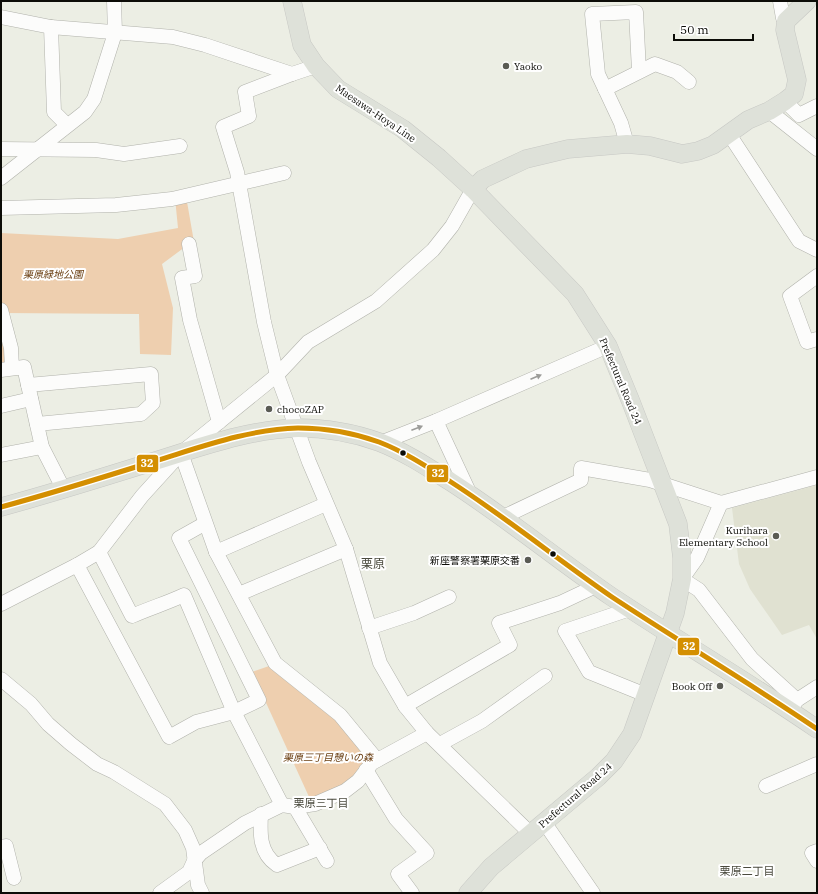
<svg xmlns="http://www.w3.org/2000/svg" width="818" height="894" viewBox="0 0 818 894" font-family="'IBM Plex Serif','Noto Sans JP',serif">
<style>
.built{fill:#e0e1d1}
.green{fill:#eecfaf}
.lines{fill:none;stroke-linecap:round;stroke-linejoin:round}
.minor-casing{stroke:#b1b2ab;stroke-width:15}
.major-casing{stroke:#c7c8c4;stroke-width:19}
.minor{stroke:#fcfcfb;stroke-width:14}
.major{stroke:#dee1d9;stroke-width:18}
.bus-1-casing{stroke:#fff;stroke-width:8}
.bus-1{stroke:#d48f01;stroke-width:5}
.oneway{fill:#9c9c99}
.poi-dot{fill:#5a5b54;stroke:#fff;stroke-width:1.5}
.bus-dot{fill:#0c0c07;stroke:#fff;stroke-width:1.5}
.labels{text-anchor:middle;stroke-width:4;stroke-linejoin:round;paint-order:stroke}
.poi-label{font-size:10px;fill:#0c0c07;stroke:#fff;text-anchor:end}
.street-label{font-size:10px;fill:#0c0c07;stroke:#fff}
.park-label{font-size:10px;font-style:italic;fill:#6a3e11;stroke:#fff}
.neighbourhood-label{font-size:11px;fill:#4b4b3f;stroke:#fff}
.quarter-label{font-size:12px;fill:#4b4b3f;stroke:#fff}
.line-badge{stroke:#fff;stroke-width:1.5}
.badge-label{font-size:11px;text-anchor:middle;font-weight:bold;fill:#fff}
</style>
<rect width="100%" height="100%" fill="#eceee4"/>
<polygon class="built" points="817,485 817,639 809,625 782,635 750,589 739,564 732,508"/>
<g class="green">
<polygon points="186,196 194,242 189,244 162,264 173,308 171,355 140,354 139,314 2,313 12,368 1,370 1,233 118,239 178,228 175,198"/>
<polygon points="272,665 338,716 374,759 356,779 310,799 252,672"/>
</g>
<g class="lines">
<defs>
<g id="minor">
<polyline points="780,1 783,18 786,21"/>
<polyline points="1,17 51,27 173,37 205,45 292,74 316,66"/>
<polyline points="51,27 54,112 67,125"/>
<polyline points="292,74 245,92 249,116 223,127 237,172 264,322 277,375 309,462 346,549 380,663 405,706 427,733 530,833"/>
<polyline points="605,89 655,64 677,72 689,82"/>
<polyline points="785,101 799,115 817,106"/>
<polyline points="769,111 817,149"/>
<polyline points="729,134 799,241 817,250"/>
<polyline points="627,144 621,123 598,74 592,14 636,12 639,71"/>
<polyline points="1,149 96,150 124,154 180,146"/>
<polyline points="1,178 85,112 94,99 115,33 114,1"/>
<polyline points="1,208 116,205 172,199 284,173"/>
<polyline points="189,244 195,276 182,278 190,320 219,422"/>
<polyline points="817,276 790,296 807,342 817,339"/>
<polyline points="1,310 11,348 12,368"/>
<polyline points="1,370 24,367 42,447 64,490"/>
<polyline points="28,385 151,374 153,403 141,414 37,424"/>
<polyline points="1,406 31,399"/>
<polyline points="436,421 470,494"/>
<polyline points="380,443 436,421 608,346"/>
<polyline points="181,453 216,552 275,663 340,715 377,760"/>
<polyline points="1,455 42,447"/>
<polyline points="503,517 581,480 581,468 650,480 721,503"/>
<path d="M99,552l33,64c18,-8 35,-13 52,-21l50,117 48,93"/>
<polyline points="216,552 326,504"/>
<polyline points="77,565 169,737 196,722 234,712 259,700 179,538 204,524"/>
<polyline points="239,594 346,549"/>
<polyline points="1,604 77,565 99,552 142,496 181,453 277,375 308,342 376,301 433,250 452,226 473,189"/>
<polyline points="630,609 565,631 589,672 646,695"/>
<polyline points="369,628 414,613 449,597"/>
<polyline points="1,679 31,704 48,724 71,744 97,764 114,772 165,804 185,830 193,848 198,885 202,893"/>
<polyline points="797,700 752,659 699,590 682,579 697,558 721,503 817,477"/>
<polyline points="405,706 510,645 499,623 560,603 596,586"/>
<polyline points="792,707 797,700 817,687"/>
<polyline points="440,744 482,721 545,676"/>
<polyline points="366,770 396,819 427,853 398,874 412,893"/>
<polyline points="766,786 817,764"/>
<polyline points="295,807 327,861"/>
<path d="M261,814c-1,19 -2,39 16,51l43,-17"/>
<polyline points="544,822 593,893"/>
<polyline points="1,847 6,846 14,878"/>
<polyline points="817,851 812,853 817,861"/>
<polyline points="160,893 189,872 194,861 201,853 245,823 282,805 295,807 315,804 345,791 358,781 372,763 427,733"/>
</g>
<g id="major">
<polyline points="292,1 302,45 316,66 338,89 403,129 439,158 473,189 575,294 608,346 631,402 678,524 682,558 682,579 675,613 632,734 614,761 598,777 491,867 468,893"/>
<polyline points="473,189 483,179 526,159 568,149 627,144 650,146 682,154 698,151 713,145 748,120 769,111 785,101 794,94 797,80 785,30 786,21 807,1"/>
<path d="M1,507c52,-14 103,-30 154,-46 46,-14 95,-32 143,-33 27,0 56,5 81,14 26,10 50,26 72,40 56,36 107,78 161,115 68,45 138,86 205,132"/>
</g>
</defs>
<use href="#minor" class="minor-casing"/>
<use href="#major" class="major-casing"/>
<use href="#minor" class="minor"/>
<use href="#major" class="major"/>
<defs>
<path id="bus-1" d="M1,507c52,-14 103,-30 154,-46 46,-14 95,-32 143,-33 27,0 56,5 81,14 26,10 50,26 72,40 56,36 107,78 161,115 68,45 138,86 205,132"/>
</defs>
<use href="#bus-1" class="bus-1-casing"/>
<use href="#bus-1" class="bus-1"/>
</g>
<defs><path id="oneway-solid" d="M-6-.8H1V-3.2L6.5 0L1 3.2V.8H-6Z"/></defs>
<g class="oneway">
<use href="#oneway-solid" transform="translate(536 377) rotate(-23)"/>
<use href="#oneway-solid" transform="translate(417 428) rotate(-21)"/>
</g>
<g class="poi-dot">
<circle cx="506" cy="66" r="4"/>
<circle cx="269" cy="409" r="4"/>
<circle cx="776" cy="536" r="4"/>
<circle cx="528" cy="560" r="4"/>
<circle cx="720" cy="686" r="4"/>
</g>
<g class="bus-dot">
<circle cx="403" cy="453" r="3.5"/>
<circle cx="553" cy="554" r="3.5"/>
</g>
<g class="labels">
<g class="poi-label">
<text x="514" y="70" text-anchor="start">Yaoko</text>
<text x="277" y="413" text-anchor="start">chocoZAP</text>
<text x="768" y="534">Kurihara<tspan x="768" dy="12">Elementary School</tspan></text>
<text x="520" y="564">新座警察署栗原交番</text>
<text x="712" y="690">Book Off</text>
</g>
<g class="street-label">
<text transform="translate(376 113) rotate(34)" y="4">Maesawa-Hoya Line</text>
<text transform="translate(621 381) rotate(67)" y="4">Prefectural Road 24</text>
<text transform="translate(575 795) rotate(-41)" y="4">Prefectural Road 24</text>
</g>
<g class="park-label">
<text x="53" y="278">栗原緑地公園</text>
<text x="328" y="761">栗原三丁目憩いの森</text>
</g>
<g class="neighbourhood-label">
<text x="321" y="807">栗原三丁目</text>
<text x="747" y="875">栗原二丁目</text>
</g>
<g class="quarter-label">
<text x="373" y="568">栗原</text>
</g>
</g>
<g class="line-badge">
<rect x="136" y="454" width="23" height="19" rx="4" fill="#d48f01"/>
<rect x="426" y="464" width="23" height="19" rx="4" fill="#d48f01"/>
<rect x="677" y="637" width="23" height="19" rx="4" fill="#d48f01"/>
</g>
<g class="badge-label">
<text x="147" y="467">32</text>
<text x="438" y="477">32</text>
<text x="689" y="650">32</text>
</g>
<rect width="818" height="894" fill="none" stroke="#0c0c07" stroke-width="4"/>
<path d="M674 34v6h79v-6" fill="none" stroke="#0c0c07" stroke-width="2"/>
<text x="680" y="34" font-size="12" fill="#0c0c07" stroke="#ffffff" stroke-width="3" paint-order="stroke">50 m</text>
</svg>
